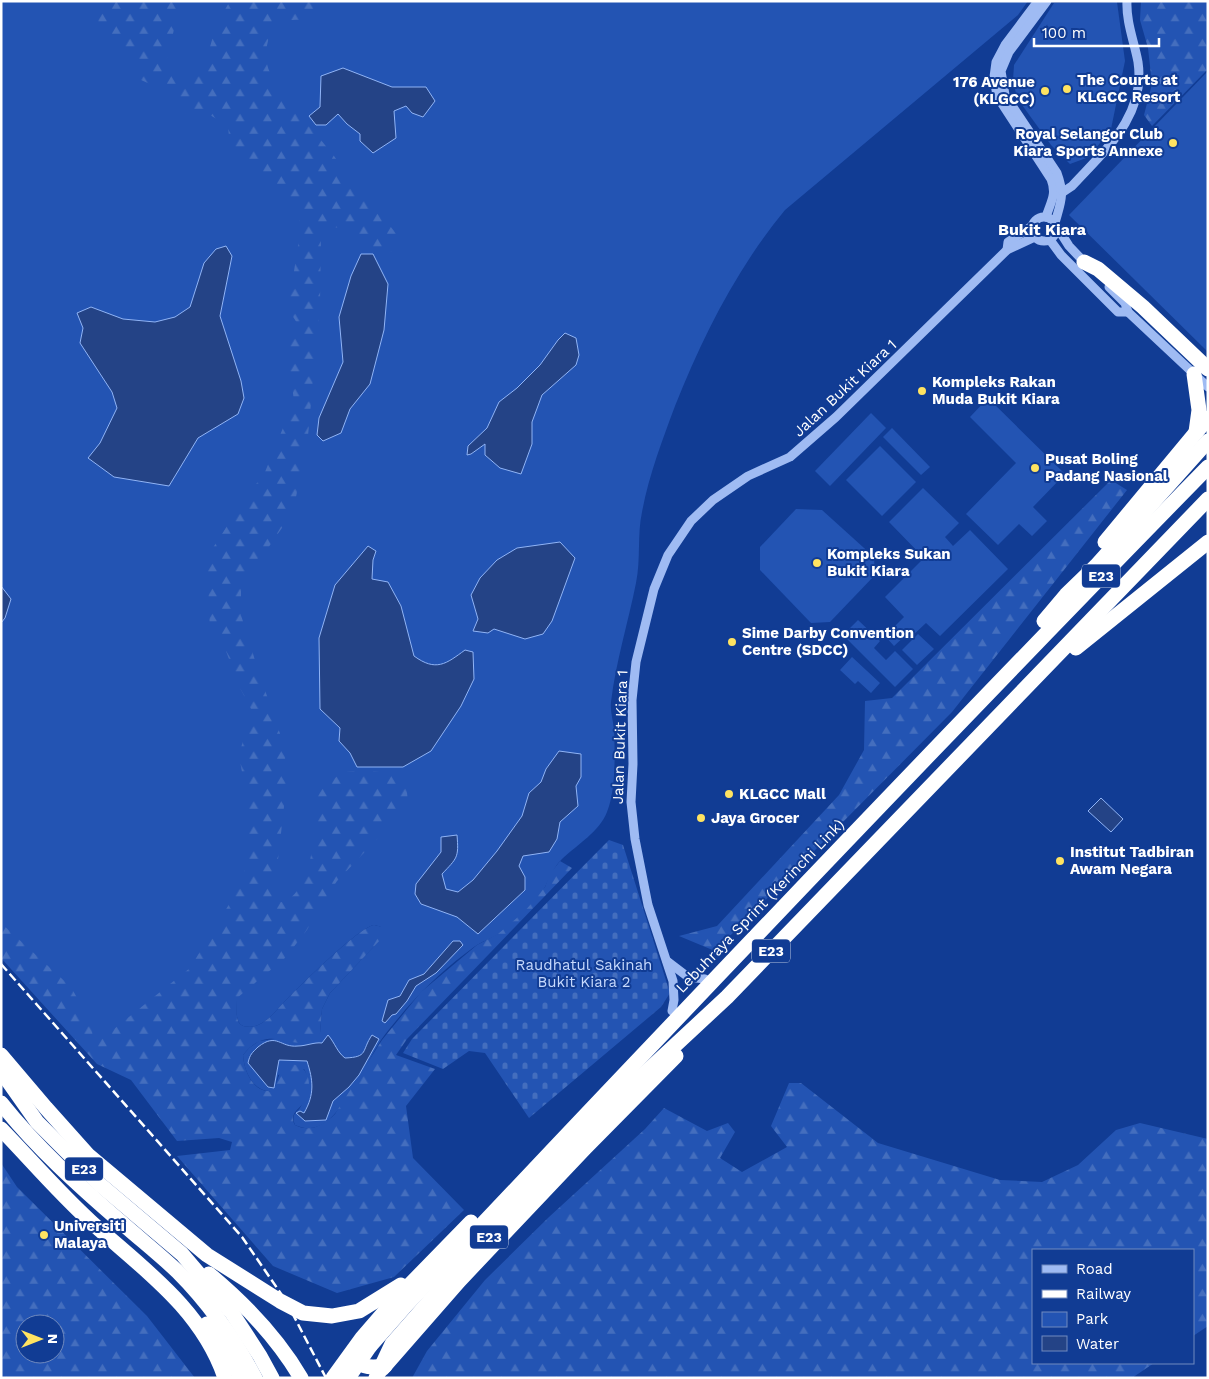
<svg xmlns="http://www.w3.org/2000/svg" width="1209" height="1379" viewBox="0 0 1209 1379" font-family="'Work Sans',sans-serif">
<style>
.green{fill:#2354b3}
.forest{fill:url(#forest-firs);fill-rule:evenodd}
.cemetery{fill:url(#cemetery-stones)}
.water{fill:#244386;stroke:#90b4f6}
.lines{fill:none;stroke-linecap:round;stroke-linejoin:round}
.minor{stroke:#9fbbf3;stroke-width:9}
.highway{stroke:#fff;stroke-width:15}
.rail{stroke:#fff;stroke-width:2.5;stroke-dasharray:9 4;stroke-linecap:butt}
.highway-bridge{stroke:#fff;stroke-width:15}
.poi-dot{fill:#ffe361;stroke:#113c94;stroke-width:2}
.labels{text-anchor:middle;stroke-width:4;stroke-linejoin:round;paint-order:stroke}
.shield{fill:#113c94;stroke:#b8c4df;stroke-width:1}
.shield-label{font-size:14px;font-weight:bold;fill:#fff}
.poi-label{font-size:15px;font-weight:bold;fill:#fff;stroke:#113c94;text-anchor:start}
.street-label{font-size:15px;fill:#fff;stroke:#113c94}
.park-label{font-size:15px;fill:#c6d9fd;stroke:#113c94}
.neighbourhood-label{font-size:16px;font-weight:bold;fill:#fff;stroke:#113c94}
</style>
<defs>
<pattern id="forest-firs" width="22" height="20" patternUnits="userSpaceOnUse" patternTransform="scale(1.25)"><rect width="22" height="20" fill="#2354b3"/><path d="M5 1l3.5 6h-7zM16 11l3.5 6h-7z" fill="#446ebe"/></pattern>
<pattern id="cemetery-stones" width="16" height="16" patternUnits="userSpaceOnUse" patternTransform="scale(1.25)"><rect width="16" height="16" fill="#2354b3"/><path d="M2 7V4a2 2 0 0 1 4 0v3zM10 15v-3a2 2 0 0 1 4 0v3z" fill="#446ebe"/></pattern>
</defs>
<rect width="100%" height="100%" fill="#113c94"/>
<g class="green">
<path d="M1,1h1027l-10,14 -233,195c-48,58 -82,126 -110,196 -13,35 -26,69 -33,106 -5,23 -1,47 -6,71 -8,40 -20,78 -25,119 -1,9 2,18 3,27 1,24 2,61 -7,83 -8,20 -29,32 -45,47 -8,8 -12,18 -17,28 -5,9 -13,18 -21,26 -7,7 -17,15 -25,21 -8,5 -17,7 -25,13 -25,18 -48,39 -69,63 -8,10 -17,20 -24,30 -14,22 -35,68 -55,82 -9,7 -21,8 -31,3 -5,-13 3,-11 7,-21 6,-12 8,-24 2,-35l-26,6 -3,13 -2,3c-20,2 -29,-20 -30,-36l6,-7 10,-7 61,-8 2,-24 8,-16 47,-50 4,-16c-2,-1 -6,-2 -7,-2 -15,2 -74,61 -87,74 -9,9 -17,21 -29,26 -4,2 -14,3 -18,-1 -5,-6 -3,-19 -4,-26l-142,48 -93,-105z"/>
<polygon points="1117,2 1125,61 1111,129 1089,157 1070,164 1051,145 1017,98 1013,80 1014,65 1054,3"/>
<polygon points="1208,71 1208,352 1069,215"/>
<polygon points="988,398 1065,474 1033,507 1047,521 1032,536 1019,524 998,545 966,514 1016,463 970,417"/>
<polygon points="871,413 886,428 830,486 815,471"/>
<polygon points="892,428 930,467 921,475 883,437"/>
<polygon points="880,446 916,482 882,516 846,480"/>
<polygon points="923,488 959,523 945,537 953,546 970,530 1008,569 940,636 926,623 910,638 906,635 894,646 885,636 904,617 885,597 924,558 889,522"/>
<polygon points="796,509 822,510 874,557 875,575 830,622 811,623 760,570 760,547"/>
<polygon points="858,620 880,641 874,648 886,660 895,651 913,669 895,687 843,635"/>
<polygon points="918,634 934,649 917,665 902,650"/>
<polygon points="852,657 880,683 871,693 858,681 855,684 840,670"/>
</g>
<g class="forest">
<path d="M96,1h85l-15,61c8,15 26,21 38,7l12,-44 14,-24h84c1,29 -26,13 -40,23 -5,4 -5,12 -6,17 -2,8 -3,15 -1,23 4,22 51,71 67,92 10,14 18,30 30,43 9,12 22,21 31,33 3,4 4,10 1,14 -14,23 -45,-7 -57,-18l-5,-1h-10l-3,8 -1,67 -12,134 -12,61 -12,28 -16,23 -17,18 -6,11 -4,14v24l17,55 27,78 1,41 -11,97 1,12 4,4h6c27,-20 26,-57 30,-88 1,-6 0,-17 4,-22 6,-8 14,-15 24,-19 7,-3 18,-2 26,-2 26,2 44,9 35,39l-68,71 -21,32 -9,17 -22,28 -48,40c0,7 -2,21 3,26 4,4 14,3 18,1 12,-5 20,-17 29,-26 13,-13 72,-72 87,-74 2,0 5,1 7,2l2,4 -1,7 -52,55 -8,16 -2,24 -3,6c-27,14 -47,-18 -74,16 1,16 10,38 29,36 6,-7 5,-16 13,-26 21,-5 29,16 21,33 -2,7 -9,10 -12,16 -2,3 -1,8 1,11 15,8 29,0 40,-11l47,-74 39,-48 56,-47 21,-11 26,-22 13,-15 8,-10 5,-13 10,-13 12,7 -165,171 -11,16 39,14 -29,37 7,52 51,52 -70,67 -57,16 -64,-27 -96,-110 53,-6 2,-8 -13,-4 -42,3 -46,-61 -34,-16 -96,-106v-35l70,64 20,36 3,22 96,-77 54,-88 4,-76 -9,-48 12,-47 -12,-23 -13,-35 -16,-17 -3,-77 33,-51 25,-34 29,-71 -7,-53 12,-22 -11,-17 13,-82 -5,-20 -66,-59 -2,-22 -18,-11 -7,9 -22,-13 -13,-19 -27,-12 -11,-23 -31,-30z"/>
<polygon points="1141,1 1208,1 1208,69 1152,126 1144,115 1152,84 1148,48 1140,20"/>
<polygon points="1111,480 1127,490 952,712 715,951 679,936 717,926 839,795 864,750 865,701 892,698"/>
<polygon points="789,1083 801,1083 878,1143 1000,1180 1042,1182 1078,1165 1116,1130 1140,1123 1208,1139 1208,1326 1193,1336 1193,1250 1033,1250 1033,1363 1154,1363 1132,1378 412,1378 427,1351 485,1280 549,1217 645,1129 664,1108 707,1131 728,1123 735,1132 720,1158 742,1172 787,1147 771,1126"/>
<path d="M1,1163l16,24 130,129 48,62h-194zM25,1324h30v30h-30z"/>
</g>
<polygon class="cemetery" points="609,840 623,845 670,993 661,1007 529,1118 485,1053 469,1051 443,1069 403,1053 412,1039"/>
<g class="water">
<polygon points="343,68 392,87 426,87 435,101 423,117 412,113 406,106 394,111 396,138 373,153 360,141 360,134 347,124 338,114 326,125 316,125 309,116 320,107 321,76"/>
<polygon points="226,246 232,256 220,316 241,381 244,398 238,414 198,438 169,486 114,477 88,458 100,443 117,408 112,392 80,343 83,328 77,313 91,307 123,319 155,322 175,317 190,307 204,263 216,249"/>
<polygon points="361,254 373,254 388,284 384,330 370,384 350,409 341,433 323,441 317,435 319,418 343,362 339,317 351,276"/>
<polygon points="565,333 576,338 579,355 576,365 542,395 532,422 532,444 521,474 500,468 485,455 485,444 471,454 467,455 468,446 487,428 499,402 517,388 540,365 558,340"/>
<polygon points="560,542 575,558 552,621 543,634 525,639 494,629 488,633 473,631 478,619 471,595 480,578 497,560 517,548"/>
<path d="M368,546l8,5 -3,9 -1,19 16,3 13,24 13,50c22,16 32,8 51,-6l8,2 1,27 -13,27 -30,45 -28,16h-46l-7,-14 -11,-12 1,-13 -20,-19 -1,-71 16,-53z"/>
<polygon points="1,586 11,599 5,618 1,623"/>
<path d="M559,751l22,3v23l-5,9 2,20 -18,16 -3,17 -8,13 -26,4 -4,10 6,11v13l-47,44 -21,-17 -36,-13 -6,-10 1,-10 25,-32v-15l16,-2c2,23 0,23 -15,39l4,15 12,3 15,-12 24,-29 25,-35 7,-23 12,-11 5,-13z"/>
<polygon points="1101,798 1123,819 1111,832 1088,811"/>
<polygon points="453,941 460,941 463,945 436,973 416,986 407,1001 396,1014 392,1015 385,1023 382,1021 388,1000 400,996 409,980 424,974"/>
<path d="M328,1035c7,8 9,17 17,23 24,-1 16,-7 27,-23l7,4 -20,36 -10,12 -16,14 -7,19 -21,1 -9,-8 4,-2 4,2c11,-19 9,-33 3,-52l-28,-1 -5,28 -6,-1 -20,-24c2,-9 4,-10 10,-16 19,-15 22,1 40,-1 8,0 16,-4 24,-3z"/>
</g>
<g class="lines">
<g class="minor">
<path d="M1038,1l-33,44 -9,17 -2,15 3,19 54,83c6,16 0,22 -5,38"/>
<path d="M1047,1l-38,51 -8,19 4,24 52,78c8,22 4,28 -2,50"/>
<path d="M1063,192l9,-6c33,-36 74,-70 66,-124 -4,-21 -12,-40 -11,-61"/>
<circle cx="1044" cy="229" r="12"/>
<polyline points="1057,227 1069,246 1087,265"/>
<polyline points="1050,240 1061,255 1118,312 1128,312"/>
<polyline points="1007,250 1008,242 1032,226"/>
<polyline points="1109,287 1125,303 1128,312 1208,387"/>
<polyline points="667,961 688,977 705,979"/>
<polyline points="672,1011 674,1000 673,981 648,905 635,839 631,802 633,764 632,700 636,662 654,589 668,555 691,521 713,500 748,476 790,457 836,417 1007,250 1035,237"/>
</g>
<g class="highway">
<polyline points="1084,262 1098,269 1143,307 1208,369"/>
<polyline points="1194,374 1199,410 1196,432"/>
<polyline points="1105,542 1208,418"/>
<polyline points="1044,621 1066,595 1096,566 1208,441"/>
<polyline points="1076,648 1208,542"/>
<polyline points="1,1055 46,1108 88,1155 207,1255 280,1301 303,1313 332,1316 359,1311 401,1285"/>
<polyline points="1,1071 37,1122 97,1182 182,1254 232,1313 260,1356 272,1378"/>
<path d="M1,1103c35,44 78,83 121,120 18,16 37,31 55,48 31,31 57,67 78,107"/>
<polyline points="612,1104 727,997 1208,499"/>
<path d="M1,1129c30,31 58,64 90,93 51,46 111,87 134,156"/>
<path d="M209,1274c36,30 68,63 92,104"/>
<polyline points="207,1324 230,1357 241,1378"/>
<path d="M370,1346l37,-42c265,-281 531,-561 801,-837"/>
<path d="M358,1349c-5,20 13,19 27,17"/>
<polyline points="382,1369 459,1281 585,1148 676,1056"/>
<polyline points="333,1378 362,1338 394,1301 471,1222"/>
</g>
<polyline class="rail" points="1,964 242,1237 286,1301 326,1378"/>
<g class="highway-bridge">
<polyline points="348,1378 370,1346"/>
<polyline points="376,1378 392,1344 442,1287 612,1104"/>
</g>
</g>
<g class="poi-dot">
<circle cx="1067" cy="89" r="5"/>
<circle cx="1045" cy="91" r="5"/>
<circle cx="1173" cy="143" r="5"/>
<circle cx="922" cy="391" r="5"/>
<circle cx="1035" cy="468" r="5"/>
<circle cx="817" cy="563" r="5"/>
<circle cx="732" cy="642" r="5"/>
<circle cx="729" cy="794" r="5"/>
<circle cx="701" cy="818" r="5"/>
<circle cx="1060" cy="861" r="5"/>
<circle cx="44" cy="1235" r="5"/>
</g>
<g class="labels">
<g class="shield">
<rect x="1082" y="564.5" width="38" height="23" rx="4"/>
<rect x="752" y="939.5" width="38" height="23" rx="4"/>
<rect x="65" y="1157.5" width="38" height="23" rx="4"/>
<rect x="470" y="1225.5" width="38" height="23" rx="4"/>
</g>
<g class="shield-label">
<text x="1101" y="581">E23</text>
<text x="771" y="956">E23</text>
<text x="84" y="1174">E23</text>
<text x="489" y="1242">E23</text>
</g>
<g class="poi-label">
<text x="1077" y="85">The Courts at<tspan x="1077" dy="17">KLGCC Resort</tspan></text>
<text x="1035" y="87" text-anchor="end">176 Avenue<tspan x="1035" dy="17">(KLGCC)</tspan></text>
<text x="1163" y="139" text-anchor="end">Royal Selangor Club<tspan x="1163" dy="17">Kiara Sports Annexe</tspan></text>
<text x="932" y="387">Kompleks Rakan<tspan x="932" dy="17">Muda Bukit Kiara</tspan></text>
<text x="1045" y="464">Pusat Boling<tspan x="1045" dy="17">Padang Nasional</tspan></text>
<text x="827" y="559">Kompleks Sukan<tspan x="827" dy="17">Bukit Kiara</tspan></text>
<text x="742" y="638">Sime Darby Convention<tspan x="742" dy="17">Centre (SDCC)</tspan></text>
<text x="739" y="799">KLGCC Mall</text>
<text x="711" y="823">Jaya Grocer</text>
<text x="1070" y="857">Institut Tadbiran<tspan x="1070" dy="17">Awam Negara</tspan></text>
<text x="54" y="1231">Universiti<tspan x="54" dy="17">Malaya</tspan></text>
</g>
<g class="street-label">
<text transform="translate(845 388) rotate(-43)" y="5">Jalan Bukit Kiara 1</text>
<text transform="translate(620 737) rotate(-88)" y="5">Jalan Bukit Kiara 1</text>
<text transform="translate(760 906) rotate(-46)" y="5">Lebuhraya Sprint (Kerinchi Link)</text>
</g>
<g class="park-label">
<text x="584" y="970">Raudhatul Sakinah<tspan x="584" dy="17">Bukit Kiara 2</tspan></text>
</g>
<g class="neighbourhood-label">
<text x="1042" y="235">Bukit Kiara</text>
</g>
</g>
<rect width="1209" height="1379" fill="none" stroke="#ffffff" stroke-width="5"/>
<rect x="1032" y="1249" width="162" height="115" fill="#113c94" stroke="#708abf"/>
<rect x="1042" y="1265" width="25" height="8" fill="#9fbbf3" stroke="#708abf"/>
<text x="1076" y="1274" font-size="15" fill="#ffffff">Road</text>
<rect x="1042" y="1290" width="25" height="8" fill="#ffffff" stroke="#708abf"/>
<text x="1076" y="1299" font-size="15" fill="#ffffff">Railway</text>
<rect x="1042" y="1312" width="25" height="15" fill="#2354b3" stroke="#708abf"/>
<text x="1076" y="1324" font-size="15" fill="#ffffff">Park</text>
<rect x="1042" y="1336" width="25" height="15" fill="#244386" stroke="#708abf"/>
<text x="1076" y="1349" font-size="15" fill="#ffffff">Water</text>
<g transform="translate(40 1339) rotate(90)"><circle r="24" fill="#113c94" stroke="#708abf"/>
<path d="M0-4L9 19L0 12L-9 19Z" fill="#ffe361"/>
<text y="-8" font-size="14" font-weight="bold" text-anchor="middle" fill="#ffffff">N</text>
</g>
<path d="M1034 38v8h125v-8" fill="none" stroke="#ffffff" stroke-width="2.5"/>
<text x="1042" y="38" font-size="15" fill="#ffffff" stroke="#113c94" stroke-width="4" paint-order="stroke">100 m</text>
</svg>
